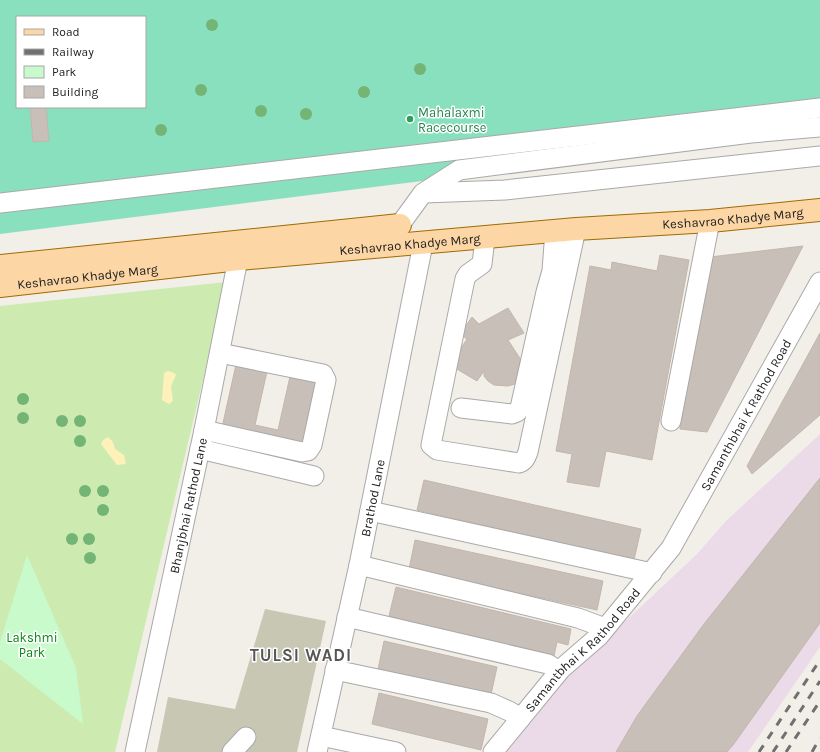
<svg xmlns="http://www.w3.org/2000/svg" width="820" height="752" viewBox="0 0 820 752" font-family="Karla,sans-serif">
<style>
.industrial{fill:#ebdbe8}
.construction{fill:#c7c7b4}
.grass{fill:#cdebb0}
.sand{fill:#fff1ba}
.park{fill:#c8facc}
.pitch{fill:#88e0be;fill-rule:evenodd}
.building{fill:#c7bfb8;stroke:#c4b6ab}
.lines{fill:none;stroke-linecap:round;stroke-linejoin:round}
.minor-casing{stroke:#a9a9a9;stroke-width:21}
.major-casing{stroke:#a06b00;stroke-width:24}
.minor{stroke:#fff;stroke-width:19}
.major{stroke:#fcd6a4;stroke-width:22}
.rail{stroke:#707070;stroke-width:3;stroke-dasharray:8 8;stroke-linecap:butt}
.tree{fill:#74b475}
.leisure-dot{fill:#2e9e5b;stroke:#fff;stroke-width:1.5}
.labels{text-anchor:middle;stroke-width:3;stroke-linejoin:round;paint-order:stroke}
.leisure-label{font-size:13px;fill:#27864d;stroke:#fff;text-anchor:start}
.street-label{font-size:13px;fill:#222;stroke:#fff}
.park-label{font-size:13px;fill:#0c8416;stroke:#fff}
.district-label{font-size:17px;font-weight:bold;letter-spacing:1px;fill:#555;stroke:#fff}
</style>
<rect width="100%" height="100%" fill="#f2efe9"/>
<polygon class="industrial" points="820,434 820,647 748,752 501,752 566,673 599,646 697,554 726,521"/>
<polygon class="construction" points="265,609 326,621 297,752 157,752 168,697 235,709"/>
<polygon class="grass" points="226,282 115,752 0,752 0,306"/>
<g class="sand">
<polygon points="168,371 174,373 176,375 171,386 173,401 169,404 162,400 164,373"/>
<polygon points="108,437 113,442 115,449 124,455 126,464 117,465 101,444 103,440"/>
</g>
<polygon class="park" points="27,555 76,668 83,724 0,659 0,642"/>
<path class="pitch" d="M0,0h820v131l-820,103zM17,17h128v90h-128z"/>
<g class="building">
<polygon points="30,107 46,107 49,141 33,142"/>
<polygon points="803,246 707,432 680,429 710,257"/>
<polygon points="660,255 689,260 652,460 606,451 599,487 567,482 572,454 556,451 590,266 611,270 612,262 657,271"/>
<polygon points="508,308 524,333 508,340 523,363 521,376 515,384 508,386 494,385 488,381 484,376 484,371 477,381 450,365 467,339 460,334 472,317 479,324"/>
<polygon points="820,333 820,415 752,474 747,466"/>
<polygon points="237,360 268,367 255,425 278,430 291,372 321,379 305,450 221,432"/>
<polygon points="820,478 820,623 733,745 727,752 616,752 637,716 704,624"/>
<polygon points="424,480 641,529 634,560 417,510"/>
<polygon points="415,540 603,581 597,610 409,569"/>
<polygon points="396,587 571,629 568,645 557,642 554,656 389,616"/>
<polygon points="384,641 497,667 490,699 377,674"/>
<polygon points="379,693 488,719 481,750 372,724"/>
</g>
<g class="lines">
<defs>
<g id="minor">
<polyline points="424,193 505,190 820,156"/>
<polyline points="0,203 820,108"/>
<polyline points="391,237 423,193 459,170 751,133 820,127"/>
<path d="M485,238l-3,26 -14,10 -3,5 -34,166 6,5 82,13c6,-2 7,-6 9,-11l48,-223"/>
<polyline points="461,408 512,414 517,412 520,408 546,292 552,271 555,231"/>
<polyline points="671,421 710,221"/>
<polyline points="204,430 302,452 308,451 312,445 326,380 323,374 220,353"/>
<polyline points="200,449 314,476"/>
<polyline points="370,511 652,573"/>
<polyline points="359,565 578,618 605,628"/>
<polyline points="347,617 548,664 559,671"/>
<polyline points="335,670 491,703 509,711 521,718"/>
<polyline points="321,736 396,752"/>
<path id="s1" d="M135,752l69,-322 37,-186"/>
<polyline points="232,752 246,737"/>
<path id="s2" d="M317,752l42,-187 64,-321"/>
<path id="s3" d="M493,752l68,-83 38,-33 72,-88 149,-266"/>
</g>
<g id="major">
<polyline points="0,266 400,225"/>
<path id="s4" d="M0,286l239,-27 337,-30 134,-8 110,-11"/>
</g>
</defs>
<use href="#minor" class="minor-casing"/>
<use href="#major" class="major-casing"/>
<use href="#minor" class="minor"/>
<use href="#major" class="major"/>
<g class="rail">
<polyline points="759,752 820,660"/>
<polyline points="773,752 820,681"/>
<polyline points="786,752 820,701"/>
<polyline points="812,752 820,738"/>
</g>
</g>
<g class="tree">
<circle cx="212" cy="25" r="6"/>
<circle cx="420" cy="69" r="6"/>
<circle cx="201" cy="90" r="6"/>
<circle cx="364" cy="92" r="6"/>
<circle cx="261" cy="111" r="6"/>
<circle cx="306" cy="114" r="6"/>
<circle cx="161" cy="130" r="6"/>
<circle cx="23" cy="399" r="6"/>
<circle cx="23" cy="418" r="6"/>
<circle cx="62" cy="421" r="6"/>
<circle cx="80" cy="421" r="6"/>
<circle cx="80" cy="441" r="6"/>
<circle cx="85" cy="491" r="6"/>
<circle cx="103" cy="491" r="6"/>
<circle cx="103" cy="510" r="6"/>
<circle cx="72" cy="539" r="6"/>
<circle cx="89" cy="539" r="6"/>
<circle cx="90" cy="558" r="6"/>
</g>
<circle class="leisure-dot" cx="410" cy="119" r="4"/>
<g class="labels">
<g class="leisure-label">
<text x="418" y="117">Mahalaxmi<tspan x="418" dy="15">Racecourse</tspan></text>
</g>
<g class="street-label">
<text dy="5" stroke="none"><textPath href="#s4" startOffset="736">Keshavrao Khadye Marg</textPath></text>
<text dy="5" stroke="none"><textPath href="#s4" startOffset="412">Keshavrao Khadye Marg</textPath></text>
<text dy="5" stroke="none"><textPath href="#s4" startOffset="88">Keshavrao Khadye Marg</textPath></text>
<text dy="5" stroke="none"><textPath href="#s3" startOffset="424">Samanthbhai K Rathod Road</textPath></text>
<text dy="5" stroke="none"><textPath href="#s2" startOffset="260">Brathod Lane</textPath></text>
<text dy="5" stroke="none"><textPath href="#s1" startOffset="252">Bhanjbhai Rathod Lane</textPath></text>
<text dy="5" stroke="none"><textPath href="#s3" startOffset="136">Samantbhai K Rathod Road</textPath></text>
</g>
<g class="park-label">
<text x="32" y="642">Lakshmi<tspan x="32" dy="15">Park</tspan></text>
</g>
<g class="district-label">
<text x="301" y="661">TULSI WADI</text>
</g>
</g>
<rect x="16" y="16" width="130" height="92" fill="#ffffff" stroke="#a7a7a7"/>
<rect x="24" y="29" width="20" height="6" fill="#fcd6a4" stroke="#a7a7a7"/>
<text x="52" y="36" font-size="12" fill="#222222">Road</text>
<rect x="24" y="49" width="20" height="6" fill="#707070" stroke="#a7a7a7"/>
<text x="52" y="56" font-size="12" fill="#222222">Railway</text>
<rect x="24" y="66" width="20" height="12" fill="#c8facc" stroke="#a7a7a7"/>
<text x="52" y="76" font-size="12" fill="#222222">Park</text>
<rect x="24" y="86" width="20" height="12" fill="#c7bfb8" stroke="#a7a7a7"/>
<text x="52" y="96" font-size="12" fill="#222222">Building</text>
</svg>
